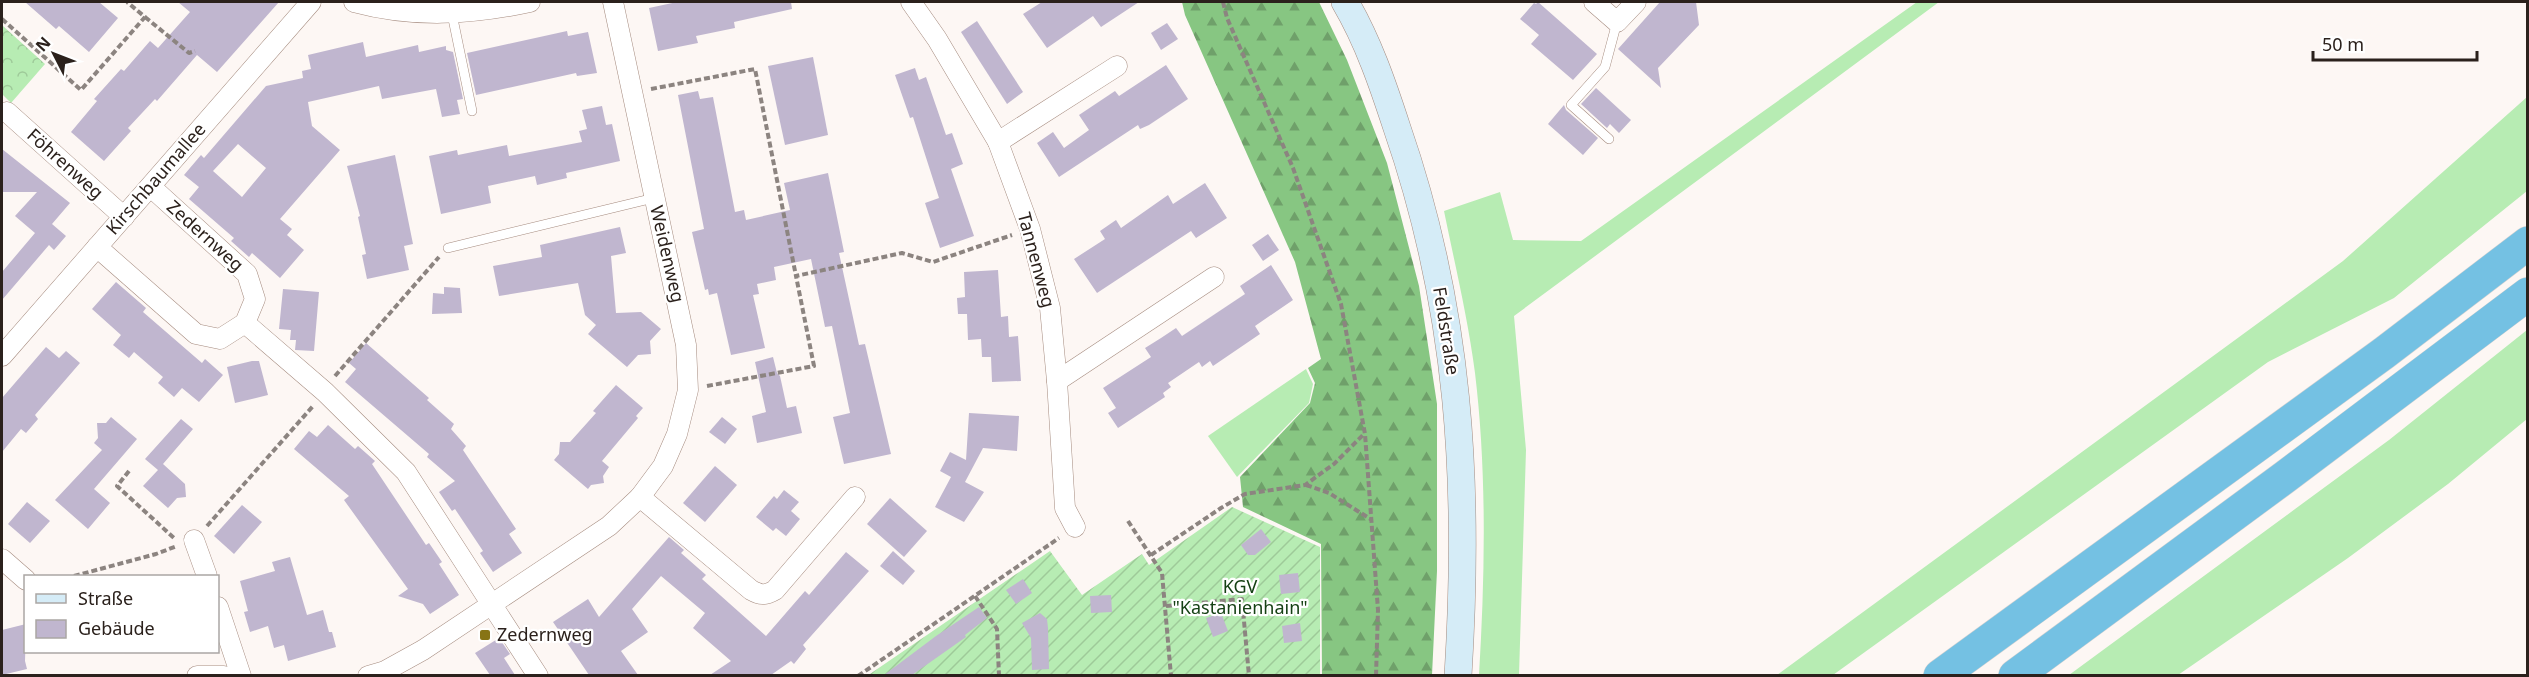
<svg xmlns="http://www.w3.org/2000/svg" width="2529" height="677" viewBox="0 0 2529 677" font-family="'Noto Sans',sans-serif">
<style>
.grass{fill:#b7ecb3}
.forest{fill:url(#forest-firs)}
.park{fill:url(#park-crowns)}
.garden{fill:url(#garden-furrows)}
.building{fill:#c0b6cf;fill-rule:evenodd}
.lines{fill:none;stroke-linecap:round;stroke-linejoin:round}
.lane-casing{stroke:#a58b7f;stroke-width:10}
.street-casing{stroke:#a58b7f;stroke-width:21}
.secondary-casing{stroke:#a58b7f;stroke-width:28}
.highway-casing{stroke:#d5d3d2;stroke-width:34}
.path{stroke:#8c8480;stroke-width:4;stroke-dasharray:6 3;stroke-linecap:butt}
.lane{stroke:#fff;stroke-width:9}
.street{stroke:#fff;stroke-width:20}
.secondary{stroke:#d5ecf7;stroke-width:27}
.highway{stroke:#74c1e3;stroke-width:33}
.poi-dot{fill:#877416;stroke:#fff;stroke-width:2}
.labels{text-anchor:middle;stroke-width:4.5;stroke-linejoin:round;paint-order:stroke}
.street-label{font-size:18px;fill:#2b211c;stroke:#fff}
.park-label{font-size:18px;fill:#154114;stroke:#fff}
.poi-label{font-size:18px;fill:#2b211c;stroke:#fff;text-anchor:start}
</style>
<defs>
<pattern id="forest-firs" width="22" height="20" patternUnits="userSpaceOnUse" patternTransform="scale(1.5)"><rect width="22" height="20" fill="#87c682"/><path d="M5 1l3.5 6h-7zM16 11l3.5 6h-7z" fill="#6fa06a"/></pattern>
<pattern id="park-crowns" width="20" height="18" patternUnits="userSpaceOnUse" patternTransform="scale(1.5)"><rect width="20" height="18" fill="#b7ecb3"/><path d="M2 6a3 3 0 1 1 6 0M12 15a3 3 0 1 1 6 0" fill="none" stroke="#9eca99"/></pattern>
<pattern id="garden-furrows" width="10" height="10" patternUnits="userSpaceOnUse" patternTransform="scale(1.5)"><rect width="10" height="10" fill="#b7ecb3"/><path d="M-1 1l2-2M0 10L10 0M9 11l2-2" fill="none" stroke="#9eca99"/></pattern>
</defs>
<rect width="100%" height="100%" fill="#fdf7f4"/>
<g class="grass">
<path d="M1917,2h22l-425,314 12,134 -7,225h-40c6,-99 8,-203 -4,-302 -7,-54 -20,-108 -31,-162l56,-19 13,48 68,1z"/>
<polygon points="2527,97 2527,191 2394,298 2268,362 1833,675 1777,675 2343,261"/>
<polygon points="2527,330 2527,419 2448,484 2348,558 2178,675 2069,675 2389,440"/>
<polygon points="1306,369 1313,384 1309,403 1237,477 1208,436"/>
</g>
<polygon class="forest" points="1182,2 1319,2 1347,60 1387,163 1419,286 1437,404 1437,571 1432,675 1322,675 1321,544 1243,507 1240,477 1310,403 1315,383 1308,368 1321,359 1295,262 1185,15"/>
<polygon class="park" points="3,26 45,64 11,103 2,94"/>
<polygon class="garden" points="1232,507 1320,547 1320,675 867,676 1050,551 1082,595 1142,554 1149,565"/>
<g class="building">
<polygon points="25,2 99,2 118,18 89,52 59,26 56,29"/>
<polygon points="178,2 279,2 217,72 197,55 157,101 155,99 142,113 128,128 131,131 104,161 71,132 97,101 94,99 121,69 124,71 150,41 158,48 190,12"/>
<polygon points="677,2 791,2 792,9 734,22 735,28 696,36 698,43 658,51 649,8"/>
<polygon points="1042,2 1139,2 1101,27 1093,16 1047,48 1023,14"/>
<polygon points="1538,2 1597,54 1573,80 1531,44 1539,35 1520,19 1534,3 1536,4"/>
<polygon points="1660,2 1696,2 1699,25 1658,68 1661,88 1618,49"/>
<polygon points="977,21 1023,92 1007,104 961,32"/>
<polygon points="1167,23 1178,39 1161,50 1151,33"/>
<polygon points="567,31 568,36 588,32 597,73 577,76 576,73 476,95 467,53"/>
<path d="M363,42l3,15 52,-12 1,7 27,-6v4l7,2 10,47 -6,1 3,14 -18,3 -6,-28 -54,10 -3,-13 -71,16 4,24 28,24 -60,69 12,10 -5,6 17,15 -24,28 -28,-25 -3,4 -18,-16 3,-3 -45,-39 10,-12 -15,-12 17,-20 3,3 62,-72 37,-8 -1,-7 9,-2 -3,-14zM238,144l28,24 -24,29 -29,-26z"/>
<polygon points="813,57 828,135 785,145 768,66"/>
<polygon points="1166,65 1188,99 1149,125 1140,129 1138,125 1059,177 1037,143 1053,132 1064,148 1089,130 1079,115 1115,91 1119,96"/>
<polygon points="915,68 919,80 926,77 946,135 952,133 963,164 951,169 974,236 940,248 925,203 939,198 913,117 910,118 895,75"/>
<polygon points="1596,88 1631,120 1619,133 1610,124 1607,128 1581,104"/>
<polygon points="698,91 700,99 713,97 735,212 744,210 746,220 790,210 784,183 828,173 844,252 839,253 859,345 865,344 891,454 844,464 833,417 850,413 832,326 825,327 811,259 774,267 776,280 757,284 759,294 753,295 765,348 731,355 717,293 709,295 708,289 705,290 692,232 704,229 678,95"/>
<polygon points="1564,105 1566,110 1598,138 1583,155 1548,124"/>
<polygon points="602,106 606,125 612,124 620,161 566,173 567,178 537,185 535,176 488,186 491,203 441,214 429,156 457,150 458,155 507,145 509,156 582,142 579,131 587,129 582,110"/>
<polygon points="2,149 70,203 52,224 66,236 54,250 49,245 2,300 2,272 35,233 15,216 37,192 2,192"/>
<polygon points="395,155 413,244 404,246 409,270 367,279 362,255 366,254 358,217 360,216 347,166"/>
<polygon points="1205,183 1227,218 1196,238 1191,231 1097,293 1074,259 1105,239 1100,231 1116,220 1121,228 1168,195 1173,204"/>
<polygon points="620,227 626,253 611,256 616,313 641,312 661,329 650,341 651,354 638,355 627,367 588,334 596,325 585,315 578,283 499,296 493,266 542,257 540,245"/>
<polygon points="1268,234 1279,250 1263,261 1252,245"/>
<polygon points="1271,265 1293,300 1255,326 1260,334 1213,366 1210,361 1202,367 1199,362 1168,383 1171,387 1163,393 1165,397 1118,428 1108,413 1116,408 1103,388 1151,357 1145,348 1161,338 1176,328 1182,336 1245,294 1240,286"/>
<polygon points="998,270 1001,317 1008,316 1009,337 1018,336 1021,381 992,382 991,357 982,357 981,339 968,340 967,314 958,314 957,298 965,297 964,272"/>
<polygon points="116,282 146,308 143,312 202,363 205,359 223,375 199,402 182,388 174,397 158,383 163,377 149,365 134,352 129,358 113,345 121,335 92,309"/>
<polygon points="444,287 460,288 462,313 432,314 433,293 444,294"/>
<polygon points="283,289 319,292 314,351 295,350 296,340 290,340 291,330 279,329"/>
<polygon points="366,343 429,398 427,400 454,424 451,429 466,446 463,450 516,529 509,534 522,553 493,572 480,553 483,551 455,509 452,511 439,492 455,481 427,457 429,454 345,382 356,369 349,363"/>
<polygon points="46,347 59,358 66,351 80,363 35,415 38,419 26,433 21,429 2,452 2,398"/>
<polygon points="773,357 777,373 780,376 787,408 796,406 802,433 757,443 752,416 766,412 755,362"/>
<polygon points="252,361 259,361 268,395 235,403 227,367"/>
<polygon points="616,385 643,408 636,416 638,418 602,461 609,467 603,476 604,483 591,485 588,489 554,460 559,454 560,442 570,442 596,413 593,411"/>
<polygon points="969,413 1019,416 1017,451 983,448 965,482 984,492 964,522 935,507 951,477 940,471 950,452 966,460"/>
<polygon points="111,417 137,439 94,489 110,503 88,529 55,500 102,450 94,443 98,438 97,423 106,423"/>
<polygon points="722,417 737,429 725,444 709,432"/>
<polygon points="181,419 193,429 163,464 185,484 186,497 177,498 168,508 143,486 158,470 145,459"/>
<polygon points="328,425 355,449 358,446 375,461 372,464 426,545 429,543 442,562 439,564 459,595 430,614 423,604 398,596 408,589 344,500 349,496 294,449 309,431 317,437"/>
<polygon points="715,466 737,485 705,522 683,503"/>
<polygon points="784,490 799,502 791,511 800,519 786,536 776,528 773,531 756,517 774,496 777,499"/>
<polygon points="890,498 927,531 904,557 867,524"/>
<polygon points="27,502 50,521 30,543 8,524"/>
<polygon points="242,505 262,522 234,554 214,536"/>
<polygon points="1261,529 1271,542 1255,555 1248,555 1241,545"/>
<polygon points="669,537 684,550 681,553 706,575 702,579 766,636 805,591 809,595 846,552 869,571 803,645 806,649 794,664 791,661 771,675 710,675 731,661 693,628 705,613 661,576 632,609 648,632 621,651 638,675 589,675 553,622 588,599 599,617"/>
<polygon points="893,551 915,571 903,585 880,566"/>
<polygon points="290,557 307,615 323,610 329,632 332,632 336,647 288,661 284,645 274,648 268,626 250,632 244,612 248,611 240,581 275,571 272,562"/>
<polygon points="1298,573 1300,592 1281,594 1279,575"/>
<polygon points="1023,579 1032,593 1016,604 1006,590"/>
<polygon points="1111,595 1112,612 1091,613 1090,596"/>
<polygon points="979,607 987,618 965,635 966,637 912,675 884,675 936,636"/>
<polygon points="1040,613 1047,619 1048,628 1049,669 1032,670 1031,638 1022,623"/>
<polygon points="1221,613 1228,631 1213,637 1206,618"/>
<polygon points="1300,623 1302,641 1284,643 1282,626"/>
<polygon points="26,624 25,661 27,669 2,675 2,630"/>
<polygon points="499,638 510,654 504,658 515,675 490,675 475,653"/>
</g>
<g class="lines">
<defs>
<g id="lane">
<polyline points="452,14 472,111"/>
<polyline points="1609,139 1571,105 1605,67 1617,22"/>
<polyline points="448,248 654,198"/>
</g>
<g id="street">
<path d="M354,2c59,16 116,13 176,0"/>
<polyline points="911,2 937,39 998,142 1030,229 1050,308 1057,381 1065,508 1075,527"/>
<polyline points="1594,2 1617,22 1636,2"/>
<polyline points="7,112 124,217"/>
<polyline points="998,142 1117,66"/>
<polyline points="97,247 196,334 220,339 245,323 255,299 247,274 151,187"/>
<polyline points="245,323 325,392 406,472 538,676"/>
<polyline points="2,356 311,2"/>
<polyline points="1057,381 1214,277"/>
<path d="M640,497l111,93c9,5 14,6 24,0l80,-93"/>
<polyline points="194,540 207,576"/>
<polyline points="2,559 26,580"/>
<polyline points="218,607 241,676"/>
<polyline points="197,676 224,676"/>
<polyline points="368,676 385,671 423,650 609,526 640,497 663,466 677,434 688,390 686,345 613,2"/>
</g>
<path id="secondary" d="M1345,2c23,39 38,83 52,126 63,182 73,356 61,548"/>
<g id="highway">
<polyline points="1940,676 2384,353 2528,243"/>
<polyline points="2015,676 2285,477 2528,294"/>
</g>
</defs>
<use href="#lane" class="lane-casing"/>
<use href="#street" class="street-casing"/>
<use href="#secondary" class="secondary-casing"/>
<use href="#highway" class="highway-casing"/>
<g class="path">
<polyline points="1223,2 1227,18 1293,168 1341,304 1365,434 1378,610 1376,676"/>
<polyline points="145,17 189,53 195,51"/>
<polyline points="2,19 81,90 145,17 127,2"/>
<polyline points="651,89 755,69 796,276"/>
<polyline points="335,376 439,257"/>
<polyline points="707,386 814,366 796,276 902,253 933,262 1012,235"/>
<polyline points="129,471 117,486 174,538"/>
<polyline points="1306,485 1329,493 1372,520"/>
<polyline points="1128,521 1162,573 1171,676"/>
<polyline points="207,526 313,406"/>
<polyline points="1151,555 1221,508 1245,494 1305,485 1334,464 1364,434"/>
<polyline points="74,576 156,554 177,546"/>
<polyline points="975,596 997,629 999,676"/>
<polyline points="1166,606 1242,599 1249,676"/>
<polyline points="858,676 1059,538"/>
</g>
<use href="#lane" class="lane"/>
<use href="#street" class="street"/>
<use href="#secondary" class="secondary"/>
<use href="#highway" class="highway"/>
</g>
<rect class="poi-dot" x="479" y="629" width="12" height="12" rx="3"/>
<g class="labels">
<g class="street-label">
<text transform="translate(65 164) rotate(42)" y="6">Föhrenweg</text>
<text transform="translate(156 179) rotate(-49)" y="6">Kirschbaumallee</text>
<text transform="translate(205 236) rotate(42)" y="6">Zedernweg</text>
<text transform="translate(667 254) rotate(77)" y="6">Weidenweg</text>
<text transform="translate(1036 260) rotate(75)" y="6">Tannenweg</text>
<text transform="translate(1446 331) rotate(81)" y="6">Feldstraße</text>
</g>
<g class="park-label">
<text x="1240" y="593">KGV<tspan x="1240" dy="21">"Kastanienhain"</tspan></text>
</g>
<g class="poi-label">
<text x="497" y="641">Zedernweg</text>
</g>
</g>
<rect width="2529" height="677" fill="none" stroke="#2b211c" stroke-width="6"/>
<rect x="24" y="575" width="195" height="78" fill="#ffffff" stroke="#aaa6a4" stroke-width="1.5"/>
<rect x="36" y="594" width="30" height="9" fill="#d5ecf7" stroke="#aaa6a4" stroke-width="1.5"/>
<text x="78" y="605" font-size="18" fill="#2b211c">Straße</text>
<rect x="36" y="620" width="30" height="18" fill="#c0b6cf" stroke="#aaa6a4" stroke-width="1.5"/>
<text x="78" y="635" font-size="18" fill="#2b211c">Gebäude</text>
<g transform="translate(54 54) rotate(312)" stroke="#ffffff" stroke-width="4.5" paint-order="stroke">
<path d="M0-4.5L10 22L0 15L-10 22Z" fill="#2b211c"/>
<text y="-9" font-size="16" font-weight="bold" text-anchor="middle" fill="#2b211c">N</text>
</g>
<path d="M2313 51v9h164v-9" fill="none" stroke="#2b211c" stroke-width="3"/>
<text x="2322" y="51" font-size="18" fill="#2b211c" stroke="#ffffff" stroke-width="4.5" paint-order="stroke">50 m</text>
</svg>
